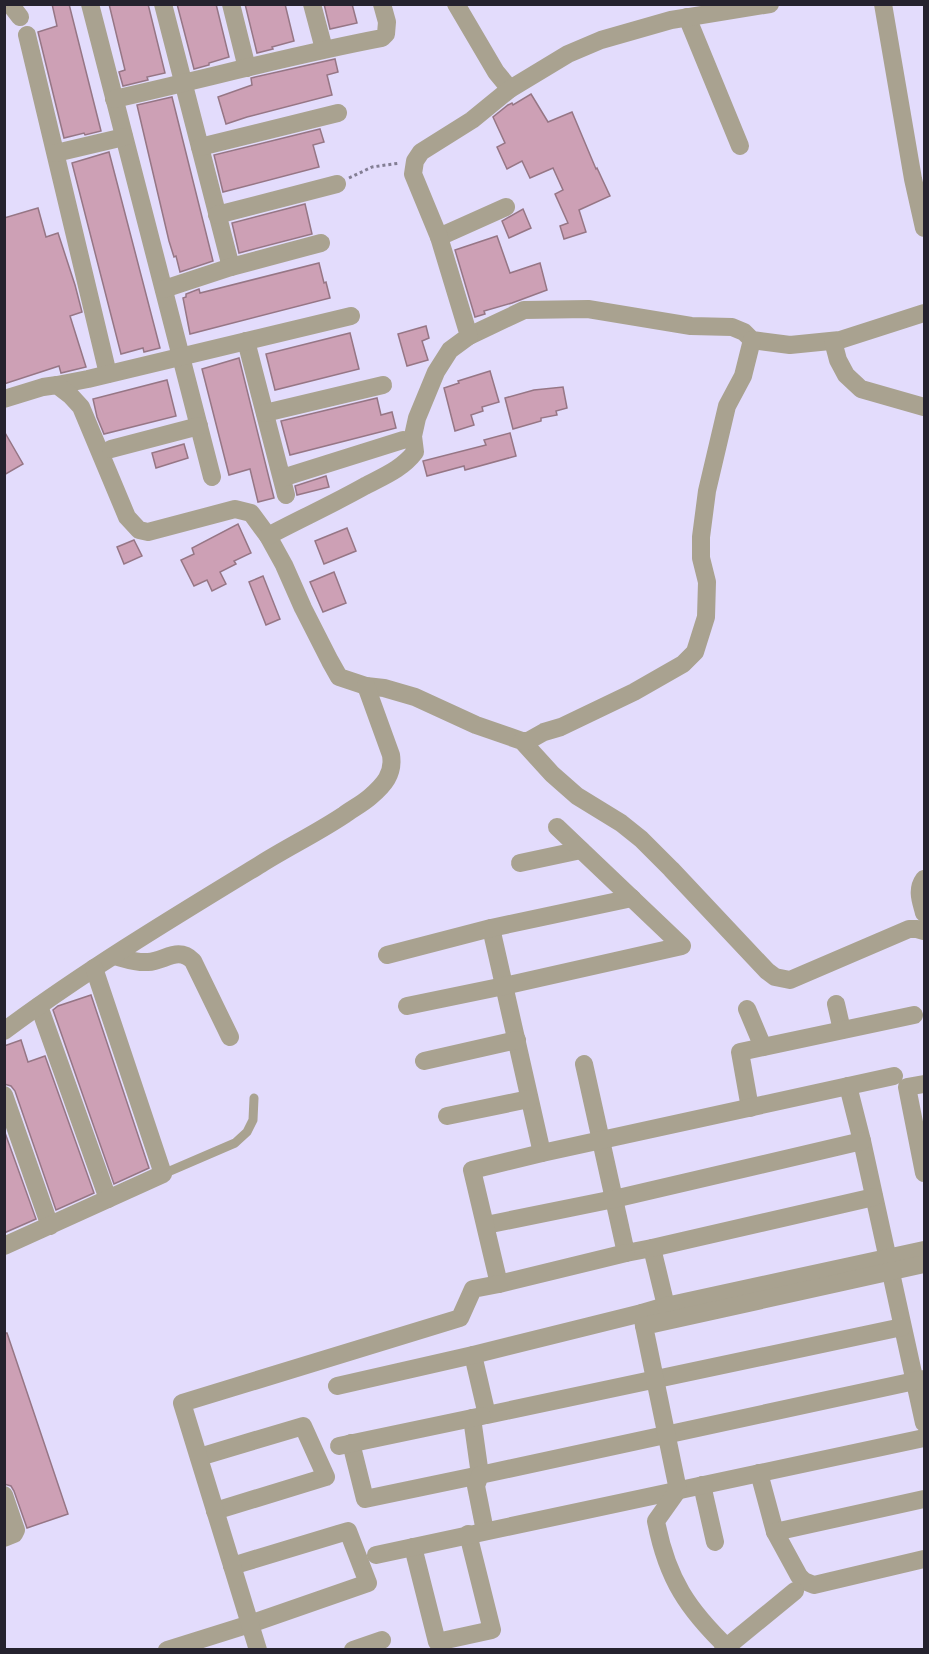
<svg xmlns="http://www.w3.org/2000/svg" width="929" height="1654" viewBox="0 0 929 1654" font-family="Poppins,sans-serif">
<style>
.building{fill:#cda0b5;stroke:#967685;stroke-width:1.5}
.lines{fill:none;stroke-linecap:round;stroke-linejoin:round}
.path{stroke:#837e94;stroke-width:3;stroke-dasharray:3 3;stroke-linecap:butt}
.lane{stroke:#a9a290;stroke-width:9}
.street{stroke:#a9a290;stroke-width:18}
</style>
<rect width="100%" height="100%" fill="#e3dcfc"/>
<g class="building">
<polygon points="52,4 69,4 101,131 85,135 84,133 64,138 38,32 57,26"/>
<polygon points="109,4 148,4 165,73 147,77 148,80 123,86 119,72 125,70"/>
<polygon points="177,4 216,4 229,57 209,63 209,65 194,69"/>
<polygon points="245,4 285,4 294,41 272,47 273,49 257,53"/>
<polygon points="324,4 352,4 357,23 330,29"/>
<polygon points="335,59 338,72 327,75 332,95 247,117 226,124 218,97 252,85 251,78"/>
<polygon points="531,94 548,122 572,112 596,169 597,168 610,196 579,210 586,232 564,239 560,226 568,223 555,194 563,190 553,168 530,178 522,161 507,169 497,147 505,143 493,117 508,105 512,103 513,105"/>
<polygon points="172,97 213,261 180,272 176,256 174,257 169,241 137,105"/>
<polygon points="320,129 324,142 313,145 319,167 223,192 214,155"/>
<polygon points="109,152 160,348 144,352 143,348 121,354 72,163"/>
<polygon points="305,204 312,234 239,253 232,223"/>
<polygon points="38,208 46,237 58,233 75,285 82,312 70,316 86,367 61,373 59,366 4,384 4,218"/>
<polygon points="523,209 531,228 509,238 502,221"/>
<polygon points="497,236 510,273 540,263 547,290 512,303 484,311 485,314 475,317 455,250"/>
<polygon points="319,263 324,283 326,282 330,298 190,334 183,298 186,297 186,294 199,289 200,293"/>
<polygon points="426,326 429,338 422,341 428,360 407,366 398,334"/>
<polygon points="350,333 359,369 275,390 266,354"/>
<polygon points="239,358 274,498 258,502 250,469 229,475 202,369"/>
<polygon points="490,371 499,402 482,407 483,411 471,415 474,425 455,431 444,388 459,383 458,381"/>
<polygon points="167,380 176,416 104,434 97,417 93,399"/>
<polygon points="563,387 567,408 556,411 557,415 541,418 541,421 513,429 505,398 534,390"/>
<polygon points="377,398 381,415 392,412 396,428 290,455 281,421"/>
<polygon points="4,431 23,464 4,475"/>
<polygon points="510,433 516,456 465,470 464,466 427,476 423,461 486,445 484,440"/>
<polygon points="184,444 188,458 156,468 152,453"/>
<polygon points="326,476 329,487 297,495 295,486"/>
<polygon points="238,524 251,553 234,561 236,564 220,572 226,584 212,591 207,580 194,586 181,560 194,554 192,548"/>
<polygon points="347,528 356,551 324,564 315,541"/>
<polygon points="134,540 142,556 124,564 117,547"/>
<polygon points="334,572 346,603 323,612 310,582"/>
<polygon points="263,576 280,619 266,625 249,582"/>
<polygon points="91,995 149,1168 114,1184 53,1010 58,1006"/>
<polygon points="21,1040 28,1062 45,1056 94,1193 56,1210 15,1091 11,1086 4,1084 4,1046"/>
<polygon points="4,1130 36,1219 4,1233"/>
<polygon points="4,1333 7,1333 68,1514 27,1528 14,1491 11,1486 4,1484"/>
</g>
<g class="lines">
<polyline class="path" points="349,178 372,167 400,163"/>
<polyline class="lane" points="163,1174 235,1143 247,1132 253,1120 254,1098"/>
<g class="street">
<polyline points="10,4 20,17"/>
<polyline points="90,4 212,477"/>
<polyline points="163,4 231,267"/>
<polyline points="231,4 247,68"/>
<polyline points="312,4 324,49"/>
<polyline points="456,4 496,72 510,89"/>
<polyline points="883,4 913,179 924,228"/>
<polyline points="687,17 740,146"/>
<polyline points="27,35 108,374"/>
<path d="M114,99c90,-20 178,-44 268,-61l4,-4 1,-12 -5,-18"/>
<polyline points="200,147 338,113"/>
<polyline points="56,153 124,137"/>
<polyline points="217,215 337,184"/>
<polyline points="439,237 506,207"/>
<polyline points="164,289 231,267 321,243"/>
<polyline points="469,336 524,310 588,309 691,326 732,327 744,332 752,340 790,345 840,340 924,313"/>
<polyline points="246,341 286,495"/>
<polyline points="833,341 838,360 846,375 861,389 924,407"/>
<polyline points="57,385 88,379 351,316"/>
<polyline points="4,399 43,387 57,385 70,395 81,407 127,517 139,530 148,532 235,509 251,513 268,536 284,565 303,608 330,661 339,677 366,686 384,688 415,697 476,725 522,741 552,774 577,796 621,823 641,839 671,869 767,971 775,977 790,980 909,929 917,929 924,931"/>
<polyline points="265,413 383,385"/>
<polyline points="111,449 199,426"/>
<polyline points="282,478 403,440"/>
<path d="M268,536c32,-17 65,-32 97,-50 19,-10 37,-17 50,-34l-2,-16 4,-18 19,-46 14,-22 19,-14 -30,-99 -26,-63 2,-13 6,-9 51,-32 38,-31 58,-35 33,-14 70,-20 99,-16"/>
<polyline points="522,741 528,741 544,732 561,727 634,692 683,664 695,652 706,617 707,582 701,558 701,537 707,491 727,406 743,376 752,340"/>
<polyline points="520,863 581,850"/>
<path d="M924,879c-8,11 -3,22 0,34"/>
<polyline points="491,928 542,1153"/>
<polyline points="387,955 491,928 632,898"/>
<path d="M115,956c11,3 21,7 33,6 17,-1 30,-16 45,-1l37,76"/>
<polyline points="836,1004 842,1030"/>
<polyline points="39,1006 108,1199"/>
<polyline points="407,1006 504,986 682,946 557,827"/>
<polyline points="747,1009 763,1047"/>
<path d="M4,1031c82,-61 170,-114 257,-167 27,-17 56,-31 83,-49 8,-6 18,-11 26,-18 14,-12 24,-23 21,-42l-25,-69"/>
<polyline points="424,1061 517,1040"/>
<polyline points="584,1064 626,1253 652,1248 666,1306 642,1313 644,1326"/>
<polyline points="924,1084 907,1087 924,1173"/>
<polyline points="848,1086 862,1141 924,1423"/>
<polyline points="4,1095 50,1226"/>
<polyline points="750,1108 740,1052 914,1015"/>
<polyline points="447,1116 529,1099"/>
<polyline points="486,1225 614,1199 862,1141"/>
<polyline points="4,1246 163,1174 94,968"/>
<polyline points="652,1248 874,1197"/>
<polyline points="626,1253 499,1284 472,1170 542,1153 894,1076"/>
<polyline points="666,1306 924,1250"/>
<polyline points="473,1355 487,1415 902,1327"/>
<polyline points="337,1386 473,1355 642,1313"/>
<polyline points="351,1443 365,1499 480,1475 472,1418"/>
<polyline points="339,1446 482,1416"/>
<polyline points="199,1457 303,1426 326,1477 215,1511"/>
<polyline points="759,1473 775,1532 799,1576 804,1581 814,1585 924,1559"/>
<polyline points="702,1485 715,1542"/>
<polyline points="4,1495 16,1530 14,1534 4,1538"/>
<polyline points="485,1531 476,1486 480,1475 924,1379"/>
<polyline points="775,1532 924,1499"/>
<polyline points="413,1547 437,1642 492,1630 468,1534"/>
<polyline points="376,1555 924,1438"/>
<polyline points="167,1650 250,1624 368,1583 348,1531 232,1566"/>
<polyline points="258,1650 182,1403 460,1318 473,1289 499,1284"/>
<polyline points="353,1650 382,1640"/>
<polyline points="723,1650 795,1591"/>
<path d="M730,1650c-42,-40 -63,-71 -74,-129l22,-31 -34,-164 280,-62"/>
</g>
</g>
<rect width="929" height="1654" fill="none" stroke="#25222e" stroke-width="12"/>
</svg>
